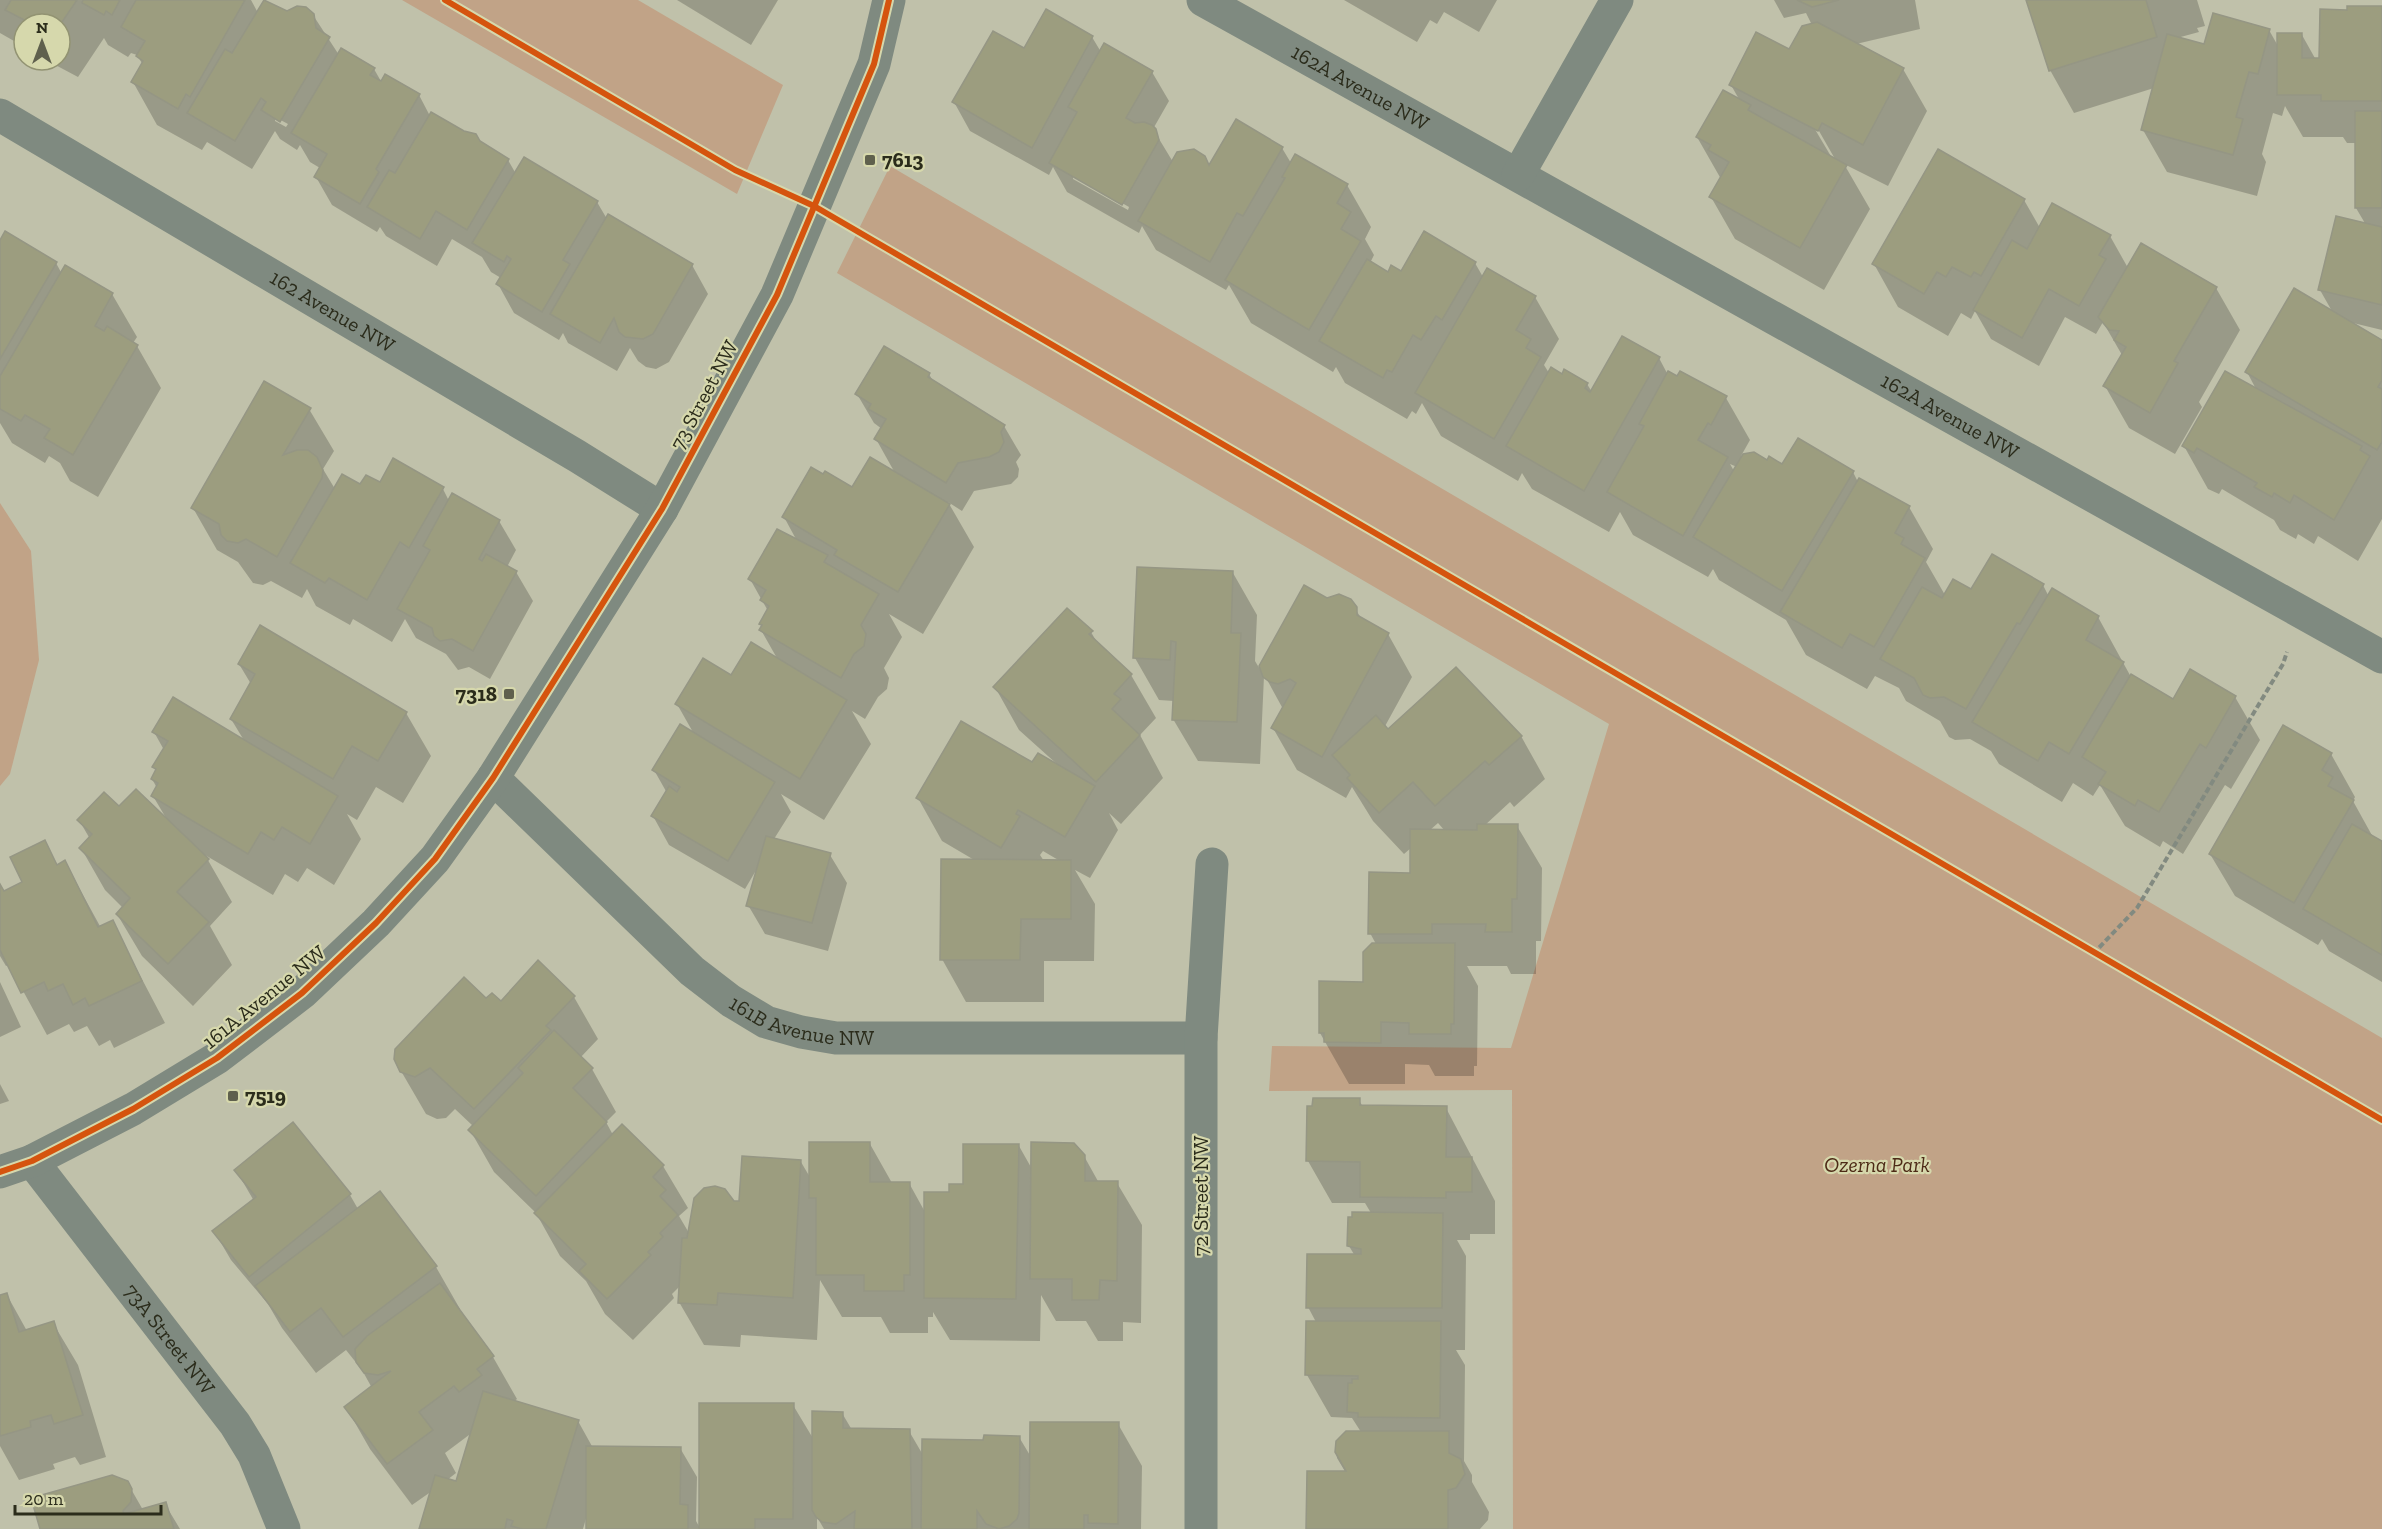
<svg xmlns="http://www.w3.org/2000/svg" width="2382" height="1529" viewBox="0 0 2382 1529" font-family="'Zilla Slab',serif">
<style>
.green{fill:#c1a387}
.shadow{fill:#0003;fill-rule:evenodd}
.building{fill:#9c9d7f;stroke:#959684;stroke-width:1.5}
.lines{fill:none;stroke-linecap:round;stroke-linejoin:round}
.path{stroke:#828a80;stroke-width:4;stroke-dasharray:6 3;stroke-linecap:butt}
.minor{stroke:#7f8a80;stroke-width:33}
.tertiary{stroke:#7f8a80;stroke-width:33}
.cycleway-casing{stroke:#d6d8ac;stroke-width:10}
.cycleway{stroke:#d5540e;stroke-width:6}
.poi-dot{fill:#5f604d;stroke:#d6d8ac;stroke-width:2}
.labels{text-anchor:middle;stroke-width:4.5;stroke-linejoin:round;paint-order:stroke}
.street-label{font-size:21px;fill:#2b2c1b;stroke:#d6d8ac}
.poi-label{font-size:21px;font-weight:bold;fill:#2b2c1b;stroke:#d6d8ac;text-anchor:start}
.park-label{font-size:21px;font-style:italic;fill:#4d2a16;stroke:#d6d8ac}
</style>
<rect width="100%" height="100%" fill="#c0c1aa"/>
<g class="green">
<polygon points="402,0 638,0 783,85 737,194"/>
<polygon points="890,166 2382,1038 2382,1529 1513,1529 1512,1090 1269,1091 1272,1046 1511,1048 1609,724 837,273"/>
<polygon points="0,503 31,551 39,660 10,774 0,786"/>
</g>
<g class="shadow">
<path d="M0,0h251l7,13 8,-12 21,12 26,2 26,40 35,14 8,14 37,12 11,21 78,44 8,14 81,28 10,17 85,46 16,29 -39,68 -13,7 -10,-2 -8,-6 -8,-13 -13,23 -49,-28 -5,-10 -4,7 -45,-27 -16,-29 3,-6 -10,-6 -9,-15 -30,-18 -15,27 -51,-30 -6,-9 -3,5 -45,-27 -16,-28 4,-9 -10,-6 -10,-17 -3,5 -17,-11 -5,-8 -23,38 -45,-27 -5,8 -45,-25 -24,-43 10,-17 -6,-10 -6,-2 -3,4 -20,-12 -4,-7 -26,39 -32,-17h14v-36h-36v16l-3,5 -21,-12zM275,117l13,7 -2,3 -11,-6z"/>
<polygon points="677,0 778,0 751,45"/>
<polygon points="1344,0 1497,0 1479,32 1444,12 1437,24 1430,20 1417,42"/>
<path d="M1774,0h141l5,29 -64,15 47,25 24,42 -39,75 -44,-22 26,45 -46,81 -89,-51 -24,-42 10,-18 -24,-42 43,-36 -9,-16 59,-34 22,-26 -6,-12 -22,5zM1815,124l20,35 -3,-1 -19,-32z"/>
<polygon points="2028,0 2197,0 2205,26 2197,28 2199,32 2177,38 2205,46 2269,30 2278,46 2302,35 2316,60 2321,60 2348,11 2382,8 2382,330 2349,322 2382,342 2382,519 2358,561 2318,536 2314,544 2298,534 2296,539 2280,530 2274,520 2222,489 2219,494 2208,489 2184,446 2257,391 2247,372 2333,313 2320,290 2366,225 2356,208 2357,143 2347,143 2343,137 2303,137 2285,106 2282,116 2273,113 2262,154 2266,162 2257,196 2167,172 2143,130 2154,88 2074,113 2050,70"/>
<path d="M1092,37l9,15 51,20 17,29 -16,28 20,33 37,5 72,-19 9,15 56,22 24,42 -6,12 9,16 -3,6 2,4 15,9 87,-11 8,14 52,20 24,42 -15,26 5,8 38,11 5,8 67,-34 9,17 58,23 24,42 -9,16 12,-2 15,8 14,4 71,6 5,10 51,25 24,42 -7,13 19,33 98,-10 6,12 4,-7 45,27 33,60 42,24 62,-4 25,43 -29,49 -6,-4 -42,69 -20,-13 -3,6 -35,-21 -25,-41 -7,11 -20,-13 -11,19 -63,-38 -8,-13 -21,-12 -15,1 -6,-3 -9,-16 -34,-20 -7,-13 -24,-12 -8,13 -61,-34 -20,-35 -67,-40 -6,-11 -5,8 -75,-42 -13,-23 -11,20 -77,-43 -10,-16 -4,8 -77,-45 -19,-33 -6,11 -4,-3 -5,8 -62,-36 -9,-16 -3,5 -82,-49 -22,-38 -3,5 -70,-40 -14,-24 -3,7 -72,-41 -14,-25 -4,8 -79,-44 -16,-29 70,-52zM1073,175l56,32 -1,3 -55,-31zM1730,464l7,3 -3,4z"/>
<polygon points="2024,200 2040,228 2110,236 2128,268 2216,288 2240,330 2199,402 2202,407 2175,454 2129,428 2105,386 2122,355 2103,322 2096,334 2065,317 2039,366 1991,339 1975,311 1971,319 1961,313 1948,336 1898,307 1874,264"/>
<polygon points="0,243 56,263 62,274 112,294 137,337 133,343 137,346 161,388 98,497 70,481 60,463 49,456 45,463 12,443 0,423"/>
<polygon points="929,374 934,383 1004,426 1021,455 1016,462 1019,469 1018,477 1011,484 974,491 962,511 948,502 974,547 923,634 889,614 902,637 884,668 889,678 887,689 878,697 865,719 852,711 871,744 824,820 781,794 791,812 774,839 830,855 847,883 828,951 765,934 748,905 758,867 745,889 669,845 653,816 667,793 654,770 694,734 677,704 731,677 778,660 761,630 768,611 750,579 797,541 784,517 895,473 876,439 882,429 874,423 857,394"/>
<polygon points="309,409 334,451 323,469 335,489 380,484 443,489 449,501 499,521 516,550 507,567 516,572 533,601 490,679 469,667 458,670 446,654 416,638 405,619 392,642 353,619 350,625 316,606 307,589 302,598 271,581 263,585 253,583 238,562 217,550 193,508"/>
<polygon points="1233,573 1257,615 1255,661 1264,676 1260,764 1198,761 1173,719 1174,701 1159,700 1135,658"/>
<path d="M1327,600l28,8 7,12 26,14 24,43 -28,51 4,3 106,-24 27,29 24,43 -31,28 -4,-5 -26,24h33l25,42 -1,73h-5v33h-25l-4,-8h-40l11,20 -1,80h-3v10h-39l-6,-11 -24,-1v20h-56l-29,-51 44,-49 12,-40 -6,-11 41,-59 1,-27 -8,7 -31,-33 -21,-34 -6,11 -49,-28 -24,-42 10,-19 -18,-33zM1438,823l7,8h-16z"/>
<polygon points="261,627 406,713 431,756 403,803 376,787 357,820 347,814 361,839 334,885 307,868 298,882 285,874 273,895 205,855 232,902 210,926 232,965 193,1006 142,956 117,914 123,908 105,890 81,848 90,839 79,820 119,808 166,818 153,796 157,788 152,779 157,772 154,767 164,750 154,732 245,742 231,719 251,684 239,664"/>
<path d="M1091,632l8,14 32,29 25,43 -16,17 23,43 -42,46 -12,-11 9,17 -28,48 -15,-8 20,34 -1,57h-50v41h-78l-24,-43 34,-98 -34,-20 -24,-43 115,-34 25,1 -39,-35 -24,-43zM1043,851l17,10h-16l-4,-6z"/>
<polygon points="2331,754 2355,797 2353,801 2374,839 2382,843 2382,982 2329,951 2322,939 2318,945 2235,896 2210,854"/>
<polygon points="45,842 58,866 65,862 101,928 112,922 165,1023 114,1048 110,1040 99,1046 87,1026 74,1032 69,1024 47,1035 9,965 6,966 0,956 0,886 4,893 24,883"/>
<polygon points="0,982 21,1027 0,1037"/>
<polygon points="574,997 598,1039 580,1058 592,1069 616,1112 606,1122 613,1135 622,1126 663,1166 688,1208 679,1216 689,1233 801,1162 811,1179 870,1144 892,1183 909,1183 925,1212 1019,1146 1032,1169 1084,1156 1099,1183 1117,1183 1142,1225 1141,1323 1123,1322 1123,1341 1098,1341 1086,1321 1056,1321 1041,1295 1040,1341 950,1340 933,1312 933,1317 928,1317 928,1333 890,1333 881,1317 842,1317 820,1280 817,1340 741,1335 740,1347 704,1345 679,1302 680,1286 672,1294 674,1298 633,1340 605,1314 586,1281 560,1256 536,1213 494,1172 470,1130 473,1126 455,1109 446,1118 437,1119 426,1114 401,1071 486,1000 501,1004"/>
<polygon points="0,1084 9,1101 0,1104"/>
<polygon points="1359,1100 1363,1107 1446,1108 1495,1201 1495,1234 1470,1234 1470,1240 1457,1240 1466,1256 1465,1350 1456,1350 1465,1365 1464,1461 1472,1475 1472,1482 1489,1512 1488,1520 1480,1529 1308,1529 1346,1473 1337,1458 1336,1448 1361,1432 1352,1418 1331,1417 1307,1375 1316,1322 1308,1307 1355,1256 1349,1246 1371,1213 1365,1203 1332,1203 1308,1161"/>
<path d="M293,1124l57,71 8,14 78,58 24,42 -2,1 35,47 24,42 -4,3 65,19 15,27h87l17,29 -1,44 4,7 93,-123 21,35 28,-27 10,17 57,1 14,24 62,-14 34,-4 12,20 87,-33 24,42 -1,63h-317l-7,-12v12h-230v-14l-4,14h-162l11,-38 -20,14 -42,-56 -24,-42 26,-19 -10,-18 -16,-20 -30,23 -34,-45 -14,-24 -37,-44 -17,-29 40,-30 -18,-31zM473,1432l-16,51 -10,-3 9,-7 -11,-20z"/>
<polygon points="7,1295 27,1331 53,1323 78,1365 106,1457 80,1465 75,1457 53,1464 55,1469 19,1480 0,1446 0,1297"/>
<polygon points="127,1482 143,1510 165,1504 180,1529 42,1529"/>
</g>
<g class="building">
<polygon points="11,0 77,0 60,25 32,24 5,10"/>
<polygon points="83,0 120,0 112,15 106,11 104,15 82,3"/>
<polygon points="136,0 245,0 190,97 186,94 178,109 131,82 143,61 136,56 145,41 121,27"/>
<polygon points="264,0 287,11 297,6 306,7 314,14 316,28 330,37 280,122 261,110 266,102 261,98 235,141 187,113 225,49 232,53"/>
<polygon points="1797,0 1839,0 1812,7"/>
<polygon points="2026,0 2146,0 2157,37 2049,71"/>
<polygon points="2347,6 2382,6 2382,101 2321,101 2321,95 2277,95 2277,33 2302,33 2302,58 2319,58 2320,9 2347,10"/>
<polygon points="1046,9 1093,36 1032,148 952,102 993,31 1024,48"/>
<polygon points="2213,13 2270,29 2258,74 2249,72 2236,117 2243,119 2233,155 2141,130 2167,34 2204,44"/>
<polygon points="1817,22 1904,68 1863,145 1822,123 1818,131 1729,85 1756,32 1789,49 1802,26"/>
<polygon points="1104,43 1153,71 1126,118 1135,123 1144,122 1152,125 1156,129 1159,140 1122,205 1049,163 1077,112 1068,107"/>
<polygon points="341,48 375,68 370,75 381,81 385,74 420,94 376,169 379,172 360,204 314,177 327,154 291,133"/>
<polygon points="1723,90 1751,105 1748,110 1847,165 1800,248 1709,197 1729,162 1708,150 1711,145 1696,137"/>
<rect x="2355" y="111" width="27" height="97"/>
<polygon points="431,112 464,131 476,134 480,141 509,159 467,230 436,211 420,239 367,207 389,170 395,173"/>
<polygon points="1236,119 1283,147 1243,216 1237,213 1210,262 1138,221 1177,152 1194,149 1205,156 1209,165"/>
<polygon points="1938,149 2025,199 1981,276 1974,272 1971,277 1952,267 1946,277 1937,272 1924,294 1872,264"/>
<polygon points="1295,154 1348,184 1337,203 1351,212 1341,229 1361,241 1309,330 1225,280 1285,178 1282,177"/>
<polygon points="524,157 598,201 563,260 570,264 542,312 496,284 511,259 507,256 504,262 472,243"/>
<polygon points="2052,203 2111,235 2099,255 2106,259 2079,306 2049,289 2022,338 1973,310 2012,240 2027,249"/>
<polygon points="608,214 693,264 653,334 643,339 625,337 619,332 614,318 600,343 550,314"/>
<polygon points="2336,216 2382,227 2382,305 2318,290"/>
<polygon points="5,231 57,262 0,359 0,240"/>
<polygon points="1424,231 1476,262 1442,320 1436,316 1421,340 1413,335 1392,372 1387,370 1383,378 1319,341 1367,259 1388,272 1391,265 1401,271"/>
<polygon points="2141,243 2217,287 2174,361 2178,363 2150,413 2103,386 2126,347 2114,340 2119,331 2109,330 2098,317"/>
<polygon points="65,265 113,293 95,326 104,331 107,326 138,345 73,455 44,438 50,429 25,415 21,421 0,409 0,376"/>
<polygon points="1487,268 1536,296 1516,330 1531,339 1526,348 1541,357 1494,439 1415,393"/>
<polygon points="2294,288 2382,340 2382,380 2378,387 2382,389 2382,442 2377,450 2245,372"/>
<polygon points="1622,336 1660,357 1584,491 1506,446 1551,367 1562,374 1564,369 1588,383 1585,388 1590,392"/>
<polygon points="884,346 930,373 928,377 1005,425 1001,432 1004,442 999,452 989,457 958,463 946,483 874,439 886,419 868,409 871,404 855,394"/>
<polygon points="1668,371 1677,376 1680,371 1727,396 1711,425 1708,423 1698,440 1728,457 1683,536 1607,492 1644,426 1639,424"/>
<polygon points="2225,371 2362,446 2360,450 2370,456 2334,520 2294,495 2290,503 2274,493 2272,497 2254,487 2257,483 2197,448 2194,453 2182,446"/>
<polygon points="264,381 311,408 283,455 297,450 308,450 317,457 323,470 322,478 277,557 246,539 238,543 227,541 221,535 219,524 191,508"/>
<polygon points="1798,438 1854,471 1782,591 1693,537 1743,454 1754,452 1767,460 1769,456 1782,464"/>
<polygon points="870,457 950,504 898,592 834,555 837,550 782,517 811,467 823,474 825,471 852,487"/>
<polygon points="393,458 444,487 409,548 400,542 367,600 329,578 325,583 290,563 342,474 360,484 366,475 380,482"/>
<polygon points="1859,478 1910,506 1895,533 1904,538 1901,544 1925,558 1874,647 1850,634 1842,648 1780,612"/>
<polygon points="452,493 500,520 479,559 482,561 486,554 517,571 473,651 452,639 440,641 434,636 432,628 397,609 430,550 423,546"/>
<polygon points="777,529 828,555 824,562 879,594 861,625 866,634 864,646 854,654 841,678 759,630 762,625 759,624 769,606 760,600 766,590 748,579"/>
<polygon points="1992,554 2044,584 2020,624 2017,623 1966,709 1944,697 1930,698 1923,695 1914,678 1880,659 1922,587 1942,598 1953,579 1971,589"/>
<polygon points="1137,567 1233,571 1231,633 1241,633 1237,722 1172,720 1176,642 1171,641 1170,660 1133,658"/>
<polygon points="1304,585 1327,598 1339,594 1351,599 1357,607 1357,615 1389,633 1322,757 1271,728 1296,683 1290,679 1278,684 1270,682 1263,677 1259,666"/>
<polygon points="2052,588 2099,616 2086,640 2124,662 2069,754 2049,742 2038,761 1972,722"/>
<polygon points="1067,608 1093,631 1089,634 1132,674 1114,694 1121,699 1112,709 1140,735 1096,782 993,687"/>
<polygon points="260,625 407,712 378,761 352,746 333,779 230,719 255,674 238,664"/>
<polygon points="751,642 847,700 800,779 675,704 703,658 731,675"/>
<polygon points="1456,667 1522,736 1489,765 1485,761 1435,806 1413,782 1379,813 1347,778 1350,775 1332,755 1376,715 1388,729"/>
<polygon points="2190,669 2236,696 2206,748 2200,744 2159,812 2138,800 2135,806 2098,784 2106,772 2082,757 2131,674 2173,699"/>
<polygon points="173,697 338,796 310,844 282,827 274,840 261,832 248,854 151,796 158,783 151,779 156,769 152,767 168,741 152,732"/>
<polygon points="961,721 1032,762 1038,753 1095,786 1065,837 1018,810 1016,814 1020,816 1001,848 916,798"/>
<polygon points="680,724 775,782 728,861 651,816 669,786 677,792 680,787 652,770"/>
<polygon points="2283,725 2332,753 2322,770 2333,777 2328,786 2354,800 2294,903 2209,854"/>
<polygon points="136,789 209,859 177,892 209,922 168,964 116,914 130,898 79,848 92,834 77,820 104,792 119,806"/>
<polygon points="1477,824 1518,824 1517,899 1512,899 1512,932 1485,932 1486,924 1432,924 1432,934 1368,934 1369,872 1410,873 1410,829 1477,830"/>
<polygon points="2352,824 2382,841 2382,955 2303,909"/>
<polygon points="766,836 831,853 812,923 746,906"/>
<polygon points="45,840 57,865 65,860 98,927 113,920 142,981 89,1006 85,998 73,1005 63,984 48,991 44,982 21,993 0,950 0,884 4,891 22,882 10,857"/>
<polygon points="941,859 1071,860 1071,919 1021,919 1020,960 940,960"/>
<polygon points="1372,943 1455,943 1454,1024 1451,1024 1451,1034 1409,1034 1409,1023 1381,1022 1381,1043 1324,1042 1324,1033 1319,1033 1319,981 1363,982 1363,952"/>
<polygon points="538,960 575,996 546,1026 551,1030 474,1109 430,1068 415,1077 400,1072 394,1059 395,1049 464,977 486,998 492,993 501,1001"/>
<polygon points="554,1030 593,1068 573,1088 607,1122 536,1196 468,1130 523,1073 518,1068"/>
<polygon points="1313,1098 1360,1098 1360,1105 1447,1106 1446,1157 1472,1157 1472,1192 1446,1192 1446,1198 1360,1197 1360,1162 1306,1161 1307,1106 1312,1106"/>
<polygon points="293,1122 351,1194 249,1277 212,1231 256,1197 234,1170"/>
<polygon points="622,1124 664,1165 653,1177 666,1190 660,1196 678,1215 660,1233 663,1237 648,1252 651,1255 607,1299 579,1271 586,1264 534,1213"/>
<polygon points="809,1142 870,1142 870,1182 910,1182 910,1275 904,1275 904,1291 864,1291 864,1275 816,1275 816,1198 809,1198"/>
<polygon points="1031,1142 1074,1143 1085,1155 1085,1181 1118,1181 1117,1281 1100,1280 1099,1300 1072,1300 1072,1279 1030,1279"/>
<polygon points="963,1144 1019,1144 1016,1299 924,1298 924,1192 949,1192 949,1184 963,1184"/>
<polygon points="742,1156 801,1160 793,1298 718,1293 717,1305 678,1303 682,1238 687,1238 694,1198 704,1188 715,1186 725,1189 734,1201 739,1201"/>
<polygon points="380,1191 437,1266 343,1337 321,1308 290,1332 255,1286"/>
<polygon points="1352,1212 1443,1213 1442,1308 1306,1308 1307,1254 1361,1254 1361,1249 1347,1246 1348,1217 1352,1217"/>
<polygon points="440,1283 494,1356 477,1369 482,1375 459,1392 454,1386 419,1412 433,1430 387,1464 344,1407 391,1371 378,1375 364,1373 356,1362 355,1349 367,1336"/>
<polygon points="7,1293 19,1332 54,1321 83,1415 54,1424 51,1415 30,1421 31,1427 0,1436 0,1295"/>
<polygon points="1306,1321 1441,1321 1440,1418 1358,1417 1358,1413 1347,1412 1348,1383 1352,1383 1352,1379 1358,1379 1358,1376 1305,1375"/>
<polygon points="483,1391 579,1420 546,1529 522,1529 511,1526 513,1521 507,1519 505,1529 419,1529 435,1475 456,1481"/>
<polygon points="699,1403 794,1403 793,1519 755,1519 755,1529 699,1529"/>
<polygon points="812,1411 843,1412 843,1428 910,1429 912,1529 854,1529 855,1511 836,1524 822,1522 816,1517 812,1510"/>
<polygon points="1030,1422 1119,1422 1118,1524 1088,1523 1088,1515 1084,1515 1084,1529 1029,1529"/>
<polygon points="1346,1431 1449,1431 1449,1453 1461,1459 1465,1474 1456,1488 1448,1490 1448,1529 1306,1529 1307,1471 1346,1471 1335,1452 1336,1441"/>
<polygon points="984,1435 1020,1436 1019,1513 1017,1519 1009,1526 999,1529 986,1524 977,1511 977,1529 921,1529 922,1439 983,1440"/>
<polygon points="586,1446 681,1447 680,1504 688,1505 688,1529 586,1529"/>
<polygon points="112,1475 128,1481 132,1489 131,1502 123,1511 124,1514 166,1502 174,1529 40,1529 31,1498"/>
</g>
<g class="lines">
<polyline class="path" points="2093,954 2137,908 2283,664 2287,652"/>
<g class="minor">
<path id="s1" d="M1203,0l1179,657"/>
<path id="s2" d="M0,115l577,341 85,53"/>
<polyline points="1518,175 1617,0"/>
<path id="s3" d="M493,778l199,193 39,30 35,21 35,10 35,6h365"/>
<path id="s4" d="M32,1161l203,263 19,31 30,74"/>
<polyline points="1201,1529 1201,1038 1212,864"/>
</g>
<polyline class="tertiary" points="0,1172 32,1161 133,1109 217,1058 302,993 376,923 435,859 493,778 662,509 777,295 874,64 889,0"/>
<defs>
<g id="cycleway">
<polyline points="445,0 735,170 814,206 2382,1120"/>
<polyline points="0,1172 32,1161 133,1109 217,1058 302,993 376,923 435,859 493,778 662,509 777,295 874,64 889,0"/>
</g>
</defs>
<use href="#cycleway" class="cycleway-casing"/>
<use href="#cycleway" class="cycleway"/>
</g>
<g class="poi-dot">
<rect x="864" y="154" width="12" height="12" rx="3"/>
<rect x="503" y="688" width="12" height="12" rx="3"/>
<rect x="227" y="1090" width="12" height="12" rx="3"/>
</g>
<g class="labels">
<g class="street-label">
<text dy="7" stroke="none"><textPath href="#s1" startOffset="180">162A Avenue NW</textPath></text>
<text dy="7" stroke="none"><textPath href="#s2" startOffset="386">162 Avenue NW</textPath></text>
<text transform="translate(704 395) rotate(-62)" y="7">73 Street NW</text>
<text dy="7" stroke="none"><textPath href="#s1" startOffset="855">162A Avenue NW</textPath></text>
<text transform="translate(264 997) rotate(-39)" y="7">161A Avenue NW</text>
<text dy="7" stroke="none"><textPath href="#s3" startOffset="402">161B Avenue NW</textPath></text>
<text transform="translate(1201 1196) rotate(-90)" y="7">72 Street NW</text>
<text dy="7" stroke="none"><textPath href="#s4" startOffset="225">73A Street NW</textPath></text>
</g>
<g class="poi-label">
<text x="882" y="167">7613</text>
<text x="497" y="701" text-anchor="end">7318</text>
<text x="245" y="1103">7519</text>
</g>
<g class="park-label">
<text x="1877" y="1172">Ozerna Park</text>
</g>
</g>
<g transform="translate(42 42)"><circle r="28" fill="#d6d8ac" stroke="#929372" stroke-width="1.5"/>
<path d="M0-4.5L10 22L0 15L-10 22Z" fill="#5f604d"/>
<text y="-9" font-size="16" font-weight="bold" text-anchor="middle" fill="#2b2c1b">N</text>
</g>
<path d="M15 1505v9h146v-9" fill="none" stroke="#2b2c1b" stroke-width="3"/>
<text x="24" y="1505" font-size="18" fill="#2b2c1b" stroke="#d6d8ac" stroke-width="4.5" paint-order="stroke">20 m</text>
</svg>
